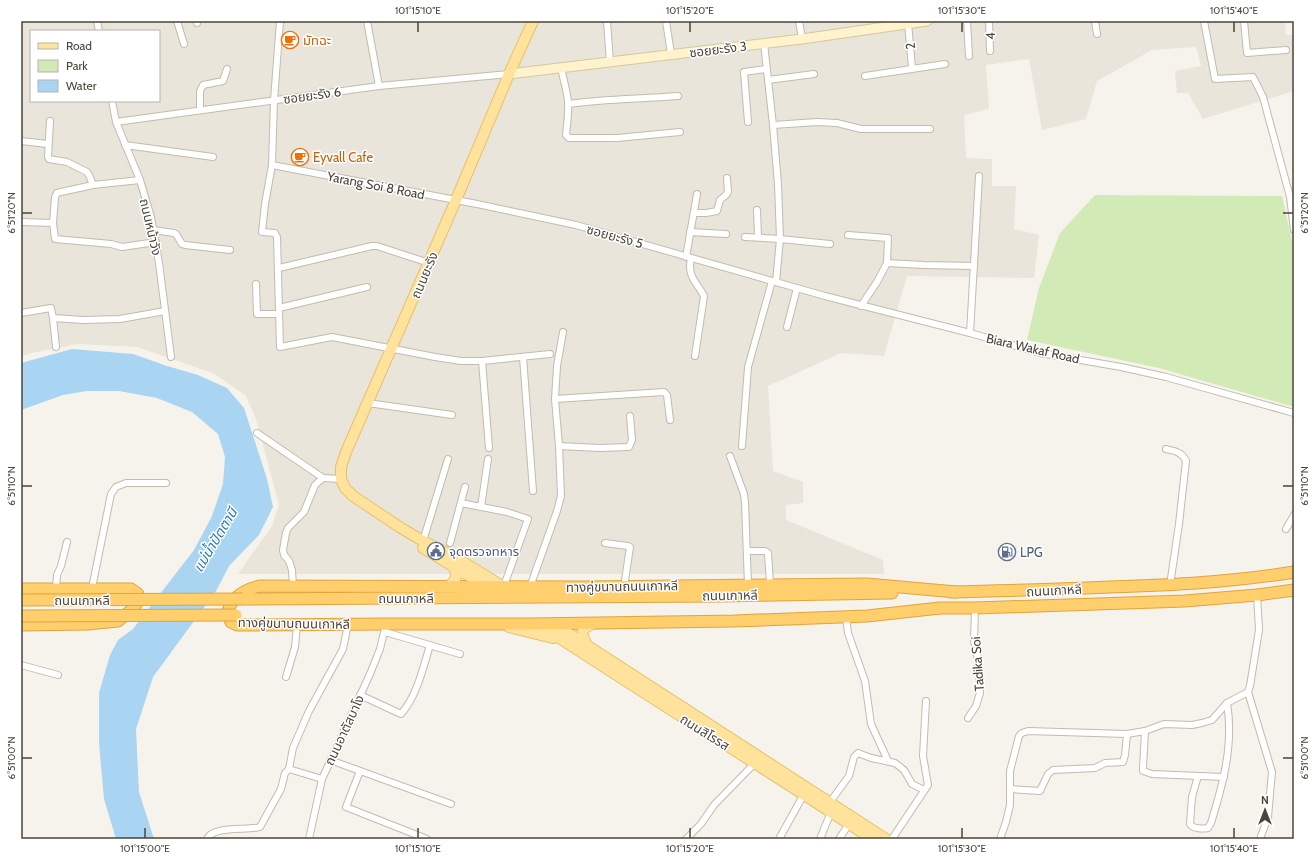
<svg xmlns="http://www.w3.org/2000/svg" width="1315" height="860" viewBox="0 0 1315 860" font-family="Cabin,'Noto Sans Thai',sans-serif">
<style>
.residential{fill:#eae5da;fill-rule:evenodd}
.green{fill:#d2eab5}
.water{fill:#a9d4f2}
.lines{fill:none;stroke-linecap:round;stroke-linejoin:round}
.street-casing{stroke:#c2bbae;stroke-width:8}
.secondary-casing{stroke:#d6c79b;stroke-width:11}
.primary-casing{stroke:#e6c16a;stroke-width:12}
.highway-casing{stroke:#e0a43c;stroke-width:13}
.street{stroke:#fff;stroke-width:6}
.secondary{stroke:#fff3cd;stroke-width:9}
.primary{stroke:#ffe39c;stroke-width:10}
.highway{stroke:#ffcf6e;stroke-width:11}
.highway-bridge-casing{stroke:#e0a43c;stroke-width:13;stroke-linecap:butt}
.highway-bridge{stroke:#ffcf6e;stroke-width:11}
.ticks{fill:none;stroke:#4b4439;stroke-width:1.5}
.labels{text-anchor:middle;stroke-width:3;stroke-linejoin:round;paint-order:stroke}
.street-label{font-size:13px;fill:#4b4439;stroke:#fff}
.food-label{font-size:13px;fill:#c56008;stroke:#fff;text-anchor:start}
.service-label{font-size:13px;fill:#4e5e75;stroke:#fff;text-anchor:start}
.water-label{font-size:14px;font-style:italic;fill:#2e7ab2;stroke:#fff}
.neatline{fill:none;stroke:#4b4439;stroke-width:1.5}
.ticks-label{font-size:10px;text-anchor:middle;fill:#4b4439}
</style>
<rect width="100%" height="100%" fill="#f6f3ec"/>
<path class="residential" d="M21,21h1264l1,14h8v56l-91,28 -15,-26h-11l-2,-22 26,-5 -5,-19 -44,3 -55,31 -11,38 -44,11 -13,-71 -43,6 3,44 -25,6 2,43 26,1v27h24l-2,43 25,6 -5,43 -127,-2 -23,80 -43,-3 -73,33 5,85 30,11v21l-17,2v15l97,40 1,14h-646l34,-48 7,-21 -23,-86 -10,-23 -33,-23 -76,-26 -59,-3 -47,9 -10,4zM31,31h128v70h-128z"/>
<polygon class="green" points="1095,195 1282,196 1294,250 1294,407 1159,368 1027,340 1039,288 1060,233"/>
<polygon class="water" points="72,349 133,354 167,366 198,375 227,388 244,408 267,479 273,507 259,535 229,566 216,591 153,677 136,729 139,792 154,839 116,839 104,799 99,743 99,693 110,655 118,640 133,629 194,550 212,516 223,484 225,457 218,434 192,412 157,398 119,391 87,391 63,395 21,410 21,363"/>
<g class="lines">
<defs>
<g id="street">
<polyline points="97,21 99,31"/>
<polyline points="177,21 184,44"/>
<polyline points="197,21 197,23"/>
<polyline points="280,21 274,100 272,165 265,204 262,232 275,233 277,237 280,347 332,337 435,357 461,361 482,361 550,354"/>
<polyline points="367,21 379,86"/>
<polyline points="607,21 610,63"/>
<polyline points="666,21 671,54"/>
<polyline points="799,21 802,39"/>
<polyline points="967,21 969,56"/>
<polyline points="989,21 990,51"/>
<polyline points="1095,21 1097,34"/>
<polyline points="1204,21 1215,79 1253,77 1263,97 1290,197 1294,230"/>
<polyline points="1244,21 1247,53 1286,50"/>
<polyline points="908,23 912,68"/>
<polyline points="764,43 773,125 778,184 780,239 776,282"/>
<path d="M561,67c2,12 6,23 7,35 1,11 -1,22 -2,33l3,3h48l63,-6"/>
<polyline points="865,76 945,64"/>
<polyline points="768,80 814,74"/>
<polyline points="112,101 116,122 140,180 151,217 159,263 171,357"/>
<path d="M568,104c37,-5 74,-5 110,-8"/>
<polyline points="200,110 200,91 203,85 223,81 227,69"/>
<polyline points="50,121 48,157 49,159 67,162 87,172 89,175 93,185"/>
<polyline points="116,122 379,86 509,74"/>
<polyline points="748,122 744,72 766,69"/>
<polyline points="773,125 817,122 837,123 861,129 930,129"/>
<polyline points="21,141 48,144"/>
<polyline points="125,145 213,157"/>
<polyline points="272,165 477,204 576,225 825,296 970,333 1040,353 1121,367 1166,377 1294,413"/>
<polyline points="757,210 758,237"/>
<polyline points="694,213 706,213 717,211 720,200 726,195 728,192 727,178"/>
<polyline points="21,222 53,223 55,197 57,193 61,192 93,185 140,180"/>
<polyline points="53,223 55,239 111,244 122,247 156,242"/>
<polyline points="153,230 174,233 176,234 182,244 185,245 230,250"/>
<polyline points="690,232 726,234"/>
<polyline points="848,235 888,238 887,263 877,282 861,306"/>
<polyline points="745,237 780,239 830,244"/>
<polyline points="686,257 697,194"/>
<path d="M691,258c-4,19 5,23 13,38l-9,60"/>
<polyline points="887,263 924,265 974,266"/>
<polyline points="279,268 372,246 377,246 429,263"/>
<polyline points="256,284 257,314 279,314"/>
<polyline points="279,308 367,287"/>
<polyline points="21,313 51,308 53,318 56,347"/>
<polyline points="53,318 83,320 120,319 165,311"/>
<polyline points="787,327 797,288"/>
<polyline points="970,333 979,176"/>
<polyline points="523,357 533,491"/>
<polyline points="482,361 489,448"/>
<polyline points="555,399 664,392 667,395 670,420"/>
<polyline points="368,403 452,415"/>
<polyline points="257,433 323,478 341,479"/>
<polyline points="559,446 600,448 629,447 632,440 630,416"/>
<polyline points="742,446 748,367 772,281"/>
<path d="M1166,449c9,2 16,3 20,12l-7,63 -9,61"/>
<polyline points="730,456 744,494 745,503 748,585"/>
<polyline points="461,503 507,512 528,519 505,583"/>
<polyline points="481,507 488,459"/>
<polyline points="1286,529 1294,515"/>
<polyline points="423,541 448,459"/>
<polyline points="450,543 465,487"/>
<polyline points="605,543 628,546 630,547 624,587"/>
<polyline points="747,551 765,551 768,553 770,584"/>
<polyline points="293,586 292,570 289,561 284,555 283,550 286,533 288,528 304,512 315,485 323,478"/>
<polyline points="530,587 557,511 561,496 559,446 555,399 557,366 563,332"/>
<polyline points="92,588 111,494 116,487 126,483 166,483"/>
<polyline points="56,589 57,575 61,566 67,542"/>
<polyline points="846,617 848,633 865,681 871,724 888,761"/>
<polyline points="385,632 460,654"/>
<polyline points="21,665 58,675"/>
<polyline points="286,677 295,647 297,625"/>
<polyline points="1248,692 1272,772 1268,817 1260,839"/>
<path d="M360,695l41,19c16,-18 22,-46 29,-69"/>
<polyline points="968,718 976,706 980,693 979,664 974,641 975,608"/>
<polyline points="1145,731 1143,768 1143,771 1152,774 1224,777"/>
<polyline points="330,760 451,804"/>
<polyline points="289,769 293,748 309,711 343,649 348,624"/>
<polyline points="360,771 346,807 427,839"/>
<path d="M1198,776l-6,21 -2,27c3,5 13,5 18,4l3,-5c12,-39 23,-79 16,-120"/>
<polyline points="1010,789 1040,791 1048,774 1053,770 1095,768 1105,763 1123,762 1125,755 1127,734"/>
<polyline points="830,802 849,776 854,757 858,753 871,758 895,763 904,770 912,784 924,790"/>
<path d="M207,839c6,-14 40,-8 53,-12l21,-38 4,-16 4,-4 33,10"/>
<polyline points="309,839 322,779 370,674 380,649 386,624"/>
<polyline points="686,839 701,824 714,805 755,763"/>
<polyline points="779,839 804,794"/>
<polyline points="820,839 831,812"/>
<polyline points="839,839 849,824"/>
<polyline points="892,839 928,785 923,756 926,701"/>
<polyline points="1000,839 1006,822 1010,805 1010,771 1019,736 1022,733 1028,731 1127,734 1145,731 1164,724 1192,725 1202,723 1212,720 1227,703 1248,692 1250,686 1259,630 1257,595"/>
</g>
<polyline id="secondary" points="509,74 802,39 927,21"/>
<g id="primary">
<polyline points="423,548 487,587"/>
<path d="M447,587c9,-6 10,-9 8,-19"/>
<polyline points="504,587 455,557 423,541 401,528 353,496 345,488 341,479 341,467 346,452 456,200 509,74 533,21"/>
<path d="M538,624c111,73 223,142 334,215"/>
<polyline points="554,624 886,839"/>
<polyline points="509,627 553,638"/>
<path d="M587,645c-7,-14 -7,-16 8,-22"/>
</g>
<g id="highway">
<polyline points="21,589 131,589 138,594 138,600 134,608 118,621 88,624 21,625"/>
<path d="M950,592c53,-1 106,-3 160,-5 62,-2 123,-5 184,-15"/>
<path d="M956,592l-89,-8 -286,3 -321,-1c-16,4 -39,16 -29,36l6,3h14l135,-1h144l204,-3 133,-5 73,-8h35l210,-7 72,-6 37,-5"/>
<polyline points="243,599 720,596 892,593"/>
</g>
</defs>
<use href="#street" class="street-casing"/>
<use href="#secondary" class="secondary-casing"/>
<use href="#primary" class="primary-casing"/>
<use href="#highway" class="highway-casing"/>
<use href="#street" class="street"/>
<use href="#secondary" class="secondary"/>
<use href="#primary" class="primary"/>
<use href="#highway" class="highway"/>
<defs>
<g id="highway-bridge">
<polyline points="21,600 243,599"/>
<polyline points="21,616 236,615"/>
</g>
</defs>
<use href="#highway-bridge" class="highway-bridge-casing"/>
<use href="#highway-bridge" class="highway-bridge"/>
</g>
<path class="ticks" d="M418,22v10M690,22v10M962,22v10M1234,22v10M22,213h10M1283,213h10M22,486h10M1283,486h10M22,758h10M1283,758h10M145,828v10M418,828v10M690,828v10M962,828v10M1234,828v10"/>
<defs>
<symbol id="cafe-ring" viewBox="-11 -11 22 22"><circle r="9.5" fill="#fff" stroke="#e8710a" stroke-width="1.5"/><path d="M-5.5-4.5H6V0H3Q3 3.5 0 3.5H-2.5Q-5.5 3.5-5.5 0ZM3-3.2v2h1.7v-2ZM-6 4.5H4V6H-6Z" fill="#e8710a"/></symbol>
<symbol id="civic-ring" viewBox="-11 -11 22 22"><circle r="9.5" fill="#fff" stroke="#5c6f8a" stroke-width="1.5"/><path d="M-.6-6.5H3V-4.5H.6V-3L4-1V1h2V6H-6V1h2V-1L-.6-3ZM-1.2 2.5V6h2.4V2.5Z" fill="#5c6f8a"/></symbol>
<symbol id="fuel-ring" viewBox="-11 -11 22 22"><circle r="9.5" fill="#fff" stroke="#5c6f8a" stroke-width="1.5"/><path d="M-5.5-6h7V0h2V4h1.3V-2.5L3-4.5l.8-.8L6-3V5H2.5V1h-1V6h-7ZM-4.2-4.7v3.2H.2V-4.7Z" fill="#5c6f8a"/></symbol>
</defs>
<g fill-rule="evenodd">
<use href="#cafe-ring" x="280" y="30" width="20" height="20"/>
<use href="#cafe-ring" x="290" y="147" width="20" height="20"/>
<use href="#civic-ring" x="426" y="541" width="20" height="20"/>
<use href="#fuel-ring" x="997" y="542" width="20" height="20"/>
</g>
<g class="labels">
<g class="street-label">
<text transform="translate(990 36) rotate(-91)" y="5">4</text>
<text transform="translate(910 46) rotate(-95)" y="5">2</text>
<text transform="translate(718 49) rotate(-7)" y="5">ซอยยะรัง 3</text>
<text transform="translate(312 95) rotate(-8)" y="5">ซอยยะรัง 6</text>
<text transform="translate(376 185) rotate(11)" y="5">Yarang Soi 8 Road</text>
<text transform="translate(151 227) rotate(77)" y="5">ถนนหน้าวัง</text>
<text transform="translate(615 236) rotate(15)" y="5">ซอยยะรัง 5</text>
<text transform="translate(424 275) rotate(-67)" y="5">ถนนยะรัง</text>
<text transform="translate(1033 348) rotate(13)" y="5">Biara Wakaf Road</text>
<text transform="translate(622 586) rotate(-1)" y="5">ทางคู่ขนานถนนเกาหลี</text>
<text transform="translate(1054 590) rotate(-3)" y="5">ถนนเกาหลี</text>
<text transform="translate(730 595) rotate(-1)" y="5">ถนนเกาหลี</text>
<text x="406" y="603">ถนนเกาหลี</text>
<text x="82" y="605">ถนนเกาหลี</text>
<text transform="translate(294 623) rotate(1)" y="5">ทางคู่ขนานถนนเกาหลี</text>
<text transform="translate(977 664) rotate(-94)" y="5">Tadika Soi</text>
<text transform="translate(344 730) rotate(-65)" y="5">ถนนอาตัสบาโง</text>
<text transform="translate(705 732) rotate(32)" y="5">ถนนสิโรรส</text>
</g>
<g class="food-label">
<text x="303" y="45">มัทฉะ</text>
<text x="313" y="162">Eyvall Cafe</text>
</g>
<g class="service-label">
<text x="449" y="556">จุดตรวจทหาร</text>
<text x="1020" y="557">LPG</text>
</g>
<g class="water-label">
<text transform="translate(215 540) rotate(-59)" y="5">แม่น้ำปัตตานี</text>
</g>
</g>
<rect width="1315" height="860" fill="none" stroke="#ffffff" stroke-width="44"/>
<rect x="30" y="30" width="130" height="72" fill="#ffffff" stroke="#b7b4b0"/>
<rect x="38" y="43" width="20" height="6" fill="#ffe39c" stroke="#b7b4b0"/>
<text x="66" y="50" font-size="12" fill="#4b4439">Road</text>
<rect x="38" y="60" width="20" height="12" fill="#d2eab5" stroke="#b7b4b0"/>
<text x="66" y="70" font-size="12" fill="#4b4439">Park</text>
<rect x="38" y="80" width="20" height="12" fill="#a9d4f2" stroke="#b7b4b0"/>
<text x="66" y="90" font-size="12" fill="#4b4439">Water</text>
<g transform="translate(1265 810)" stroke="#ffffff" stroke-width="3" paint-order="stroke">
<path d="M0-3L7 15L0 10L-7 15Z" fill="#4b4439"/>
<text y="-6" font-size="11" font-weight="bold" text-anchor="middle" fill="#4b4439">N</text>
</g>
<rect x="22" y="22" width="1271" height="816" class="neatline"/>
<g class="ticks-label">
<text x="418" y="14">101°15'10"E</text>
<text x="690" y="14">101°15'20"E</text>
<text x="962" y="14">101°15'30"E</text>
<text x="1234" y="14">101°15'40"E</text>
<text transform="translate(11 213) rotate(-90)" y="4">6°51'20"N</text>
<text transform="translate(1304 213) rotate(-90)" y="4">6°51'20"N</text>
<text transform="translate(11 486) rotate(-90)" y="4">6°51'10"N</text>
<text transform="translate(1304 486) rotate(-90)" y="4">6°51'10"N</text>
<text transform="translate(11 758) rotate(-90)" y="4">6°51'00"N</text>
<text transform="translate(1304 758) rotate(-90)" y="4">6°51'00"N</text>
<text x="145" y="852">101°15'00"E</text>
<text x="418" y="852">101°15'10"E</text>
<text x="690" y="852">101°15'20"E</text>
<text x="962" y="852">101°15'30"E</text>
<text x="1234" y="852">101°15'40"E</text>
</g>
</svg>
